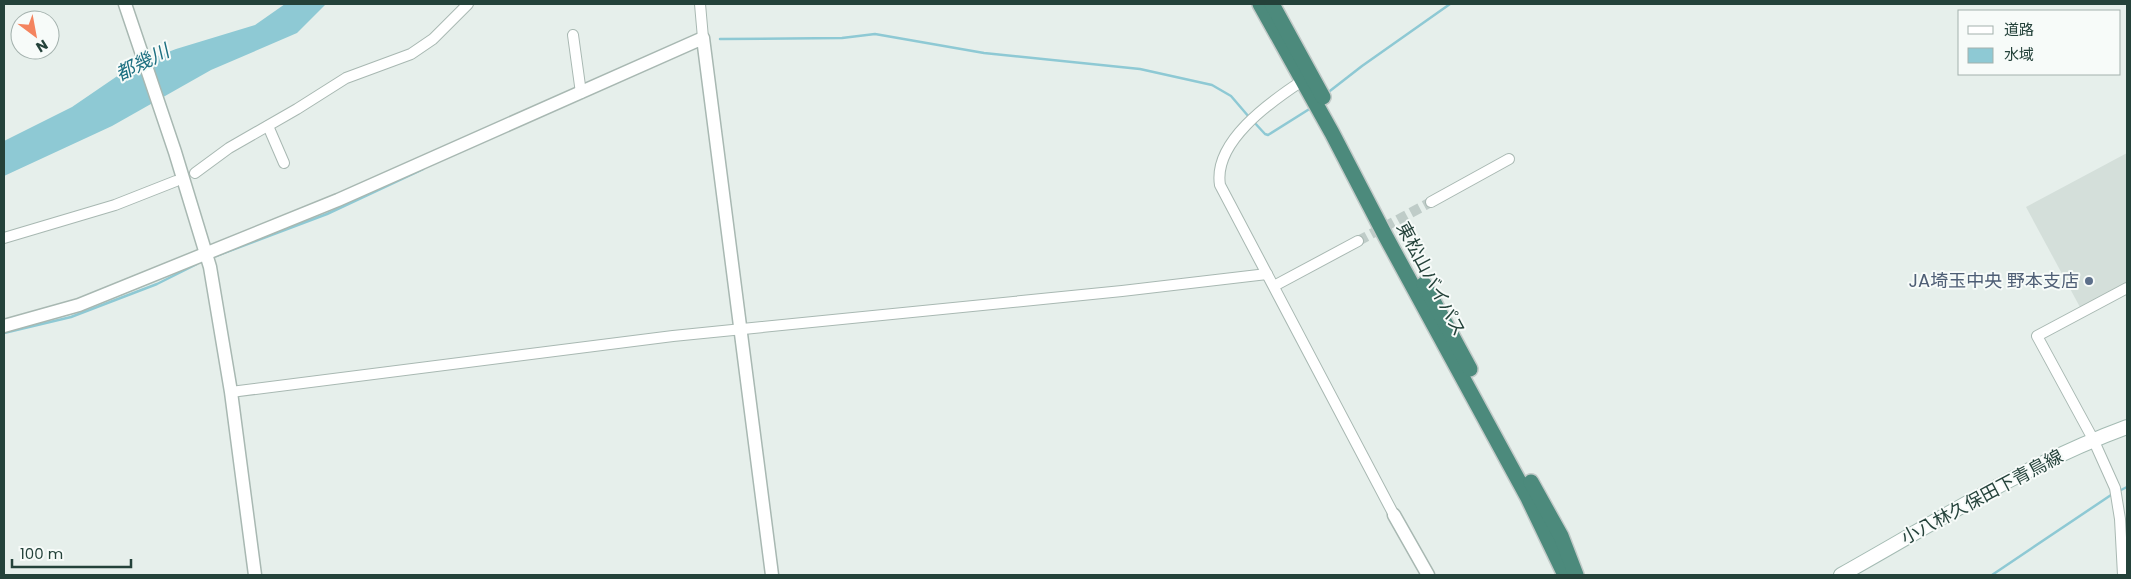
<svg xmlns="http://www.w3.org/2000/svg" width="2131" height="579" viewBox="0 0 2131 579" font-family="Poppins,'Noto Sans JP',sans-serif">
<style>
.built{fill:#d4dfda}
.water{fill:#8ec9d4}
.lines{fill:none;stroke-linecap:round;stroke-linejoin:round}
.stream{stroke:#8ec9d4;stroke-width:2.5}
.minor-tunnel{stroke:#bfccc8;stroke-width:10;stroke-dasharray:10 5;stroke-linecap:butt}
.minor-casing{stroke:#a8b8b2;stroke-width:12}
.tertiary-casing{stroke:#a8b8b2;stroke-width:15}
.secondary-casing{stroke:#a4bbb3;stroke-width:16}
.trunk-casing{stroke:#c2cac8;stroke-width:18}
.minor{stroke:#fff;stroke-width:10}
.tertiary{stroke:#fff;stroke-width:12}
.secondary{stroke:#fff;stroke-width:14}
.trunk{stroke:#4c8a7c;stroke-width:15}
.service-dot{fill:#5c6f8a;stroke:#f7fbf9;stroke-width:2}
.labels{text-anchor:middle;stroke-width:4;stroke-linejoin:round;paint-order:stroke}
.street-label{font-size:18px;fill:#24423a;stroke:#f7fbf9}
.service-label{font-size:18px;fill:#4e5e75;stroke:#f7fbf9;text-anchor:end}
.water-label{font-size:19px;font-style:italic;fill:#1c6f80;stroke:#f7fbf9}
</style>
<rect width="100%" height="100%" fill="#e6efeb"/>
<polygon class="built" points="2127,153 2127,284 2081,309 2026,207"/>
<polygon class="water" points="285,4 326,4 297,33 211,70 112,126 4,176 4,141 72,107 132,66 176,49 255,25"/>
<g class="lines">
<g class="stream">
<polyline points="720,39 842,38 875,34 984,53 1140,69 1212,85 1231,96 1249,117"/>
<polyline points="1326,94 1362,66 1450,4"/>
<polyline points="1253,121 1265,134 1268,135 1311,108"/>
<polyline points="216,256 327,214 423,169"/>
<polyline points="4,333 71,317 157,284 197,264"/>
<polyline points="2119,491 2127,487"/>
<polyline points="1992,575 2111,495"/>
</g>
<polyline class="minor-tunnel" points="1358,241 1431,202"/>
<defs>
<g id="minor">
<polyline points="700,4 703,38"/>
<polyline points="573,35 581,93"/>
<path d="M1302,81c-32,21 -89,61 -82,104l174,330"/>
<polyline points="268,126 284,163"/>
<polyline points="195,173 229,148 297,109 346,78 411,54 433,39 468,4"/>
<polyline points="1431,202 1509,159"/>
<polyline points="4,238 115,205 176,181"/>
<polyline points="1274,286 1358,241"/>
<polyline points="231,392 673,336 1122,291 1267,274"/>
<polyline points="2123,575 2120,519 2115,488 2093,439 2037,336 2127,288"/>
</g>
<g id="tertiary">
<polyline points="125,4 175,152 210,267 231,392 255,575"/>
<polyline points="4,326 79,305 338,200 703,38 772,575"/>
<polyline points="1394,515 1428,575"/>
</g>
<path id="secondary" d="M1841,575c93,-52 185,-111 286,-148"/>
<g id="trunk">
<polyline points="1260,4 1332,133 1386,237 1528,498 1565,575"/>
<polyline points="1272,4 1323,97"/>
<polyline points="1424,284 1470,369"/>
<polyline points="1531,482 1561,536 1576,575"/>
</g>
</defs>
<use href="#minor" class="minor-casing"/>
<use href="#tertiary" class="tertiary-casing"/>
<use href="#secondary" class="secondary-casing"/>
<use href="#trunk" class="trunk-casing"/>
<use href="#minor" class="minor"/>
<use href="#tertiary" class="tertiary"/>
<use href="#secondary" class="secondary"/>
<use href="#trunk" class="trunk"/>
</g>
<circle class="service-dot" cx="2089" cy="281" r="5"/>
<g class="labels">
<g class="street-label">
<text transform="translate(1431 279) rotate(62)" y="6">東松山バイパス</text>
<text transform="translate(1982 497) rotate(-28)" y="6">小八林久保田下青鳥線</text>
</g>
<g class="service-label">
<text x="2079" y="287">JA埼玉中央 野本支店</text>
</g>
<g class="water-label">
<text transform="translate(142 62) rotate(-27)" y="7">都幾川</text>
</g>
</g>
<rect width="2131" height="579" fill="none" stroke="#24423a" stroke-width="10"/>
<rect x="1958" y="10" width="162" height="65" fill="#f7fbf9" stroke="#a3b1ad"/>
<rect x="1968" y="26" width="25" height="8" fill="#ffffff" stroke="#a3b1ad"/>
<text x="2004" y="35" font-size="15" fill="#24423a">道路</text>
<rect x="1968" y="48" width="25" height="15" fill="#8ec9d4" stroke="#a3b1ad"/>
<text x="2004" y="60" font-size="15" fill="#24423a">水域</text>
<g transform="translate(35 35) rotate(148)"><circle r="24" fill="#f7fbf9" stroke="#a3b1ad"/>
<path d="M0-4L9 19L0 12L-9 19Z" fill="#f4845f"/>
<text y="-8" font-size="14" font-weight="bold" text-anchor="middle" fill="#24423a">N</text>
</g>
<path d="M12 559v8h119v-8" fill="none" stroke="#24423a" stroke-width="2.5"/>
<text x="20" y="559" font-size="15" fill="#24423a" stroke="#f7fbf9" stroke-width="4" paint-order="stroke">100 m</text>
</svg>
